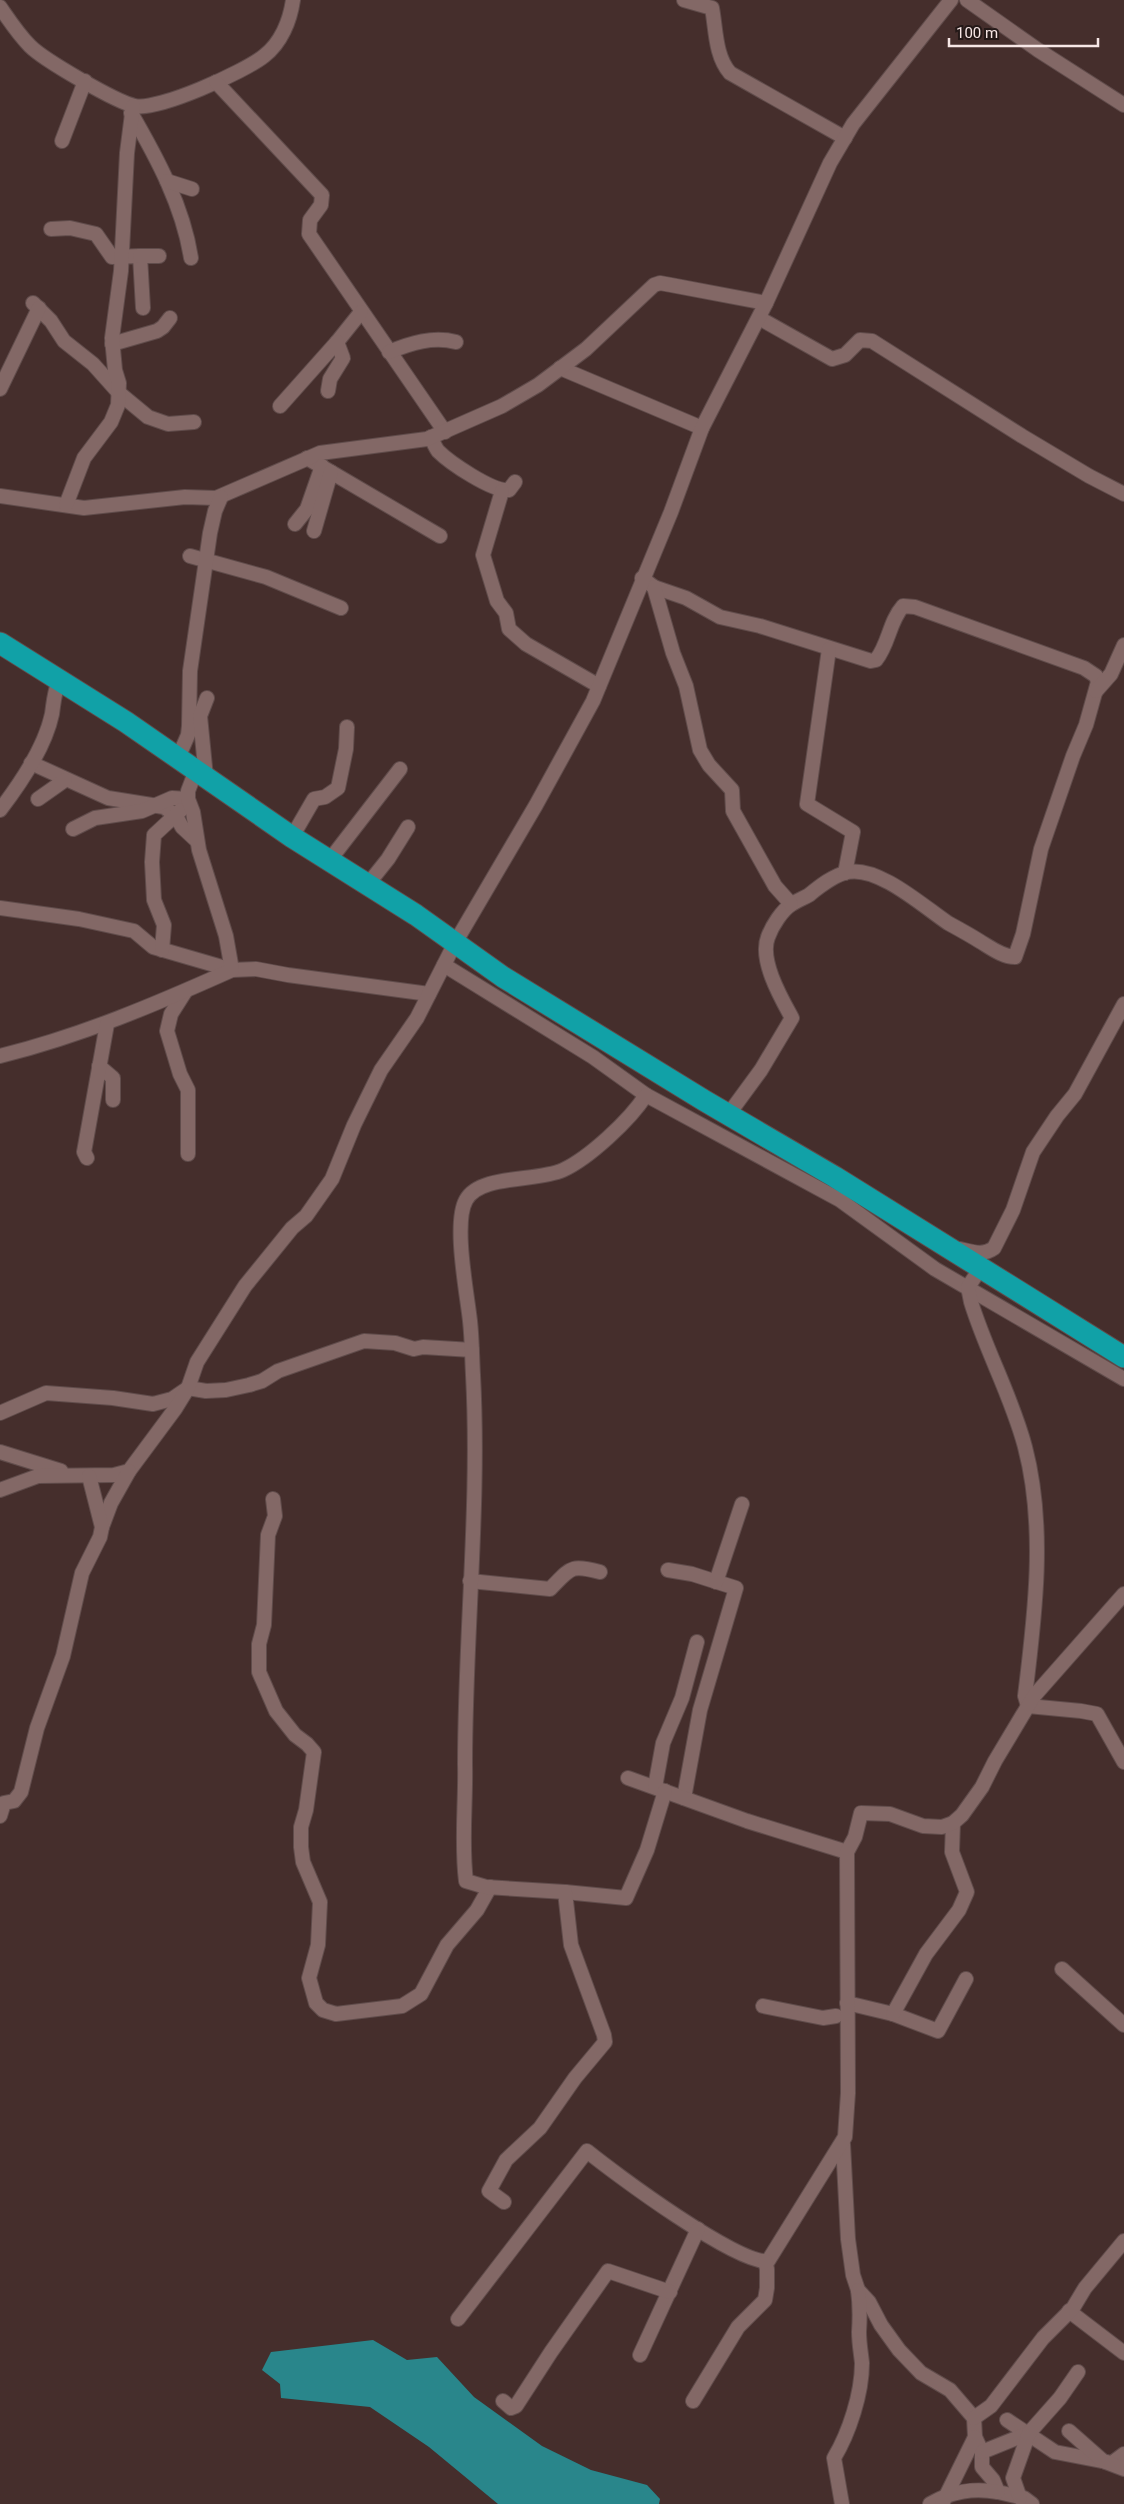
<svg xmlns="http://www.w3.org/2000/svg" width="1124" height="2504" viewBox="0 0 1124 2504" font-family="Roboto,sans-serif">
<style>
.water{fill:#29868b}
.lines{fill:none;stroke-linecap:round;stroke-linejoin:round}
.minor-casing{stroke:#604c4b;stroke-width:16}
.highway-casing{stroke:#604c4b;stroke-width:23}
.minor{stroke:#836866;stroke-width:14}
.highway{stroke:#11a1a7;stroke-width:21}
</style>
<rect width="100%" height="100%" fill="#452e2c"/>
<polygon class="water" points="373,2340 407,2360 437,2357 474,2397 542,2446 591,2470 647,2485 660,2499 659,2504 498,2504 429,2447 370,2407 281,2398 280,2384 262,2370 271,2352"/>
<g class="lines">
<defs>
<g id="minor">
<path d="M684,0l28,8c4,21 3,48 18,65l115,65"/>
<polyline points="967,0 1038,50 1124,105"/>
<path d="M0,7c9,13 18,27 30,39 14,14 86,56 105,60 23,5 109,-34 129,-50 17,-13 26,-35 29,-56"/>
<polyline points="216,82 322,195 321,205 310,220 309,234 445,432"/>
<path d="M131,113c26,45 52,93 60,145"/>
<polyline points="62,141 85,81"/>
<polyline points="167,181 192,189"/>
<polyline points="51,229 70,228 96,234 112,257 140,256 143,308"/>
<polyline points="140,256 159,256"/>
<polyline points="33,303 51,321 64,341 93,364 119,393 148,417 168,424 194,422"/>
<polyline points="759,318 832,359 845,355 860,340 872,341 1022,436 1089,476 1124,494"/>
<polyline points="112,344 157,331 163,327 170,318"/>
<path d="M389,352c22,-9 44,-16 67,-10"/>
<polyline points="560,368 702,428"/>
<polyline points="0,389 39,308"/>
<polyline points="328,391 330,379 343,358 337,342 361,312"/>
<polyline points="280,406 337,342"/>
<path d="M431,437c2,5 4,10 7,14 12,12 55,41 71,39l6,-8"/>
<polyline points="307,458 440,536"/>
<polyline points="502,491 483,555 497,601 506,613 509,629 526,644 599,686"/>
<polyline points="0,496 84,508 185,497 216,498 320,453 427,439 502,406 538,385 586,349 654,285 660,283 671,285 766,303"/>
<polyline points="66,505 84,458 111,422 118,405 119,383 115,370 112,338 121,271 127,153 133,106"/>
<polyline points="295,524 307,509 322,466"/>
<polyline points="314,531 331,472"/>
<polyline points="190,556 266,577 341,608"/>
<path d="M642,578l12,9 32,11 34,19 40,9 111,35 5,-1c13,-16 13,-38 27,-54l12,1 169,61 12,8 2,6 -12,43 -13,31 -32,93 -18,85 -8,23c-12,0 -24,-9 -34,-15 -11,-7 -22,-13 -33,-19 -24,-16 -69,-57 -100,-51 -14,3 -28,14 -39,23 -5,3 -11,5 -17,9 -10,6 -20,22 -24,33 -9,23 13,61 24,81l-31,52 -33,45"/>
<polyline points="654,587 673,653 686,686 700,750 709,765 732,790 733,811 775,886 791,904"/>
<polyline points="829,649 807,804 853,832 845,873"/>
<polyline points="1096,691 1111,674 1124,645"/>
<polyline points="178,758 188,735 189,726 190,671 210,533 215,511 221,497"/>
<polyline points="31,763 108,798 164,807 176,816 182,827 196,840"/>
<polyline points="206,777 200,716 207,698"/>
<polyline points="38,799 65,780"/>
<path d="M0,810c20,-26 45,-63 52,-96 2,-14 2,-20 7,-34"/>
<polyline points="73,829 95,818 142,811 172,798 188,799"/>
<polyline points="292,837 314,799 325,797 338,788 346,749 347,727"/>
<polyline points="329,861 400,769"/>
<polyline points="368,884 388,859 408,827"/>
<polyline points="0,908 79,919 134,931 153,947 232,970 256,969 288,975 429,994"/>
<polyline points="162,950 164,925 154,900 152,862 154,835 181,810"/>
<polyline points="444,965 593,1057 646,1095 840,1200 935,1269 1124,1379"/>
<polyline points="185,992 171,1014 167,1031 180,1074 188,1090 188,1154"/>
<path d="M0,1056c81,-20 156,-52 232,-86l-6,-34 -27,-86 -6,-38 -5,-13v-8l8,-21"/>
<polyline points="99,1066 113,1078 113,1100"/>
<polyline points="87,1158 84,1152 107,1024"/>
<path d="M960,1249c13,3 23,7 34,-1l19,-38 20,-58 24,-36 18,-22 49,-90"/>
<path d="M980,1269l-12,18 3,15c15,49 41,95 54,145 21,80 10,168 0,249l3,10"/>
<polyline points="0,1413 46,1393 113,1398 153,1404 172,1399 188,1388 206,1391 226,1390 249,1385 262,1381 278,1371 364,1341 395,1343 414,1349 423,1347 472,1350"/>
<polyline points="0,1452 61,1471"/>
<polyline points="0,1490 38,1476 114,1475 129,1471 175,1409 188,1388 197,1362 245,1286 292,1228 306,1216 332,1179 354,1125 381,1070 417,1018 455,943 536,805 593,701 671,512 702,428 766,303 830,163 853,124 951,0"/>
<polyline points="273,1499 275,1516 268,1535 264,1625 259,1644 259,1672 276,1711 295,1735 307,1744 314,1752 306,1810 301,1827 301,1847 303,1862 320,1902 318,1945 309,1978 316,2003 323,2010 336,2014 402,2006 421,1994 447,1945 477,1910 490,1887"/>
<polyline points="102,1527 111,1503 129,1471"/>
<polyline points="668,1570 692,1574 736,1588 700,1710 684,1798"/>
<path d="M470,1581l80,8c21,-21 20,-25 50,-17"/>
<polyline points="716,1582 742,1504"/>
<polyline points="1028,1706 1081,1711 1097,1714 1124,1762"/>
<polyline points="628,1778 747,1821 847,1852"/>
<polyline points="655,1787 663,1743 682,1698 697,1642"/>
<polyline points="0,1816 4,1803 14,1801 21,1792 37,1728 63,1656 82,1573 100,1537 102,1527 89,1476"/>
<polyline points="565,1892 626,1898 647,1850 665,1791"/>
<polyline points="1062,1969 1124,2025"/>
<polyline points="847,2003 893,2014 938,2031 966,1979"/>
<polyline points="763,2006 823,2018 836,2016"/>
<polyline points="893,2014 926,1954 959,1910 967,1892 952,1852 953,1823"/>
<polyline points="843,2144 848,2239 853,2275 858,2290 869,2302 881,2325 899,2350 921,2373 950,2390 974,2418 975,2437 982,2452 982,2467 993,2480 998,2492 1024,2498 1032,2504"/>
<path d="M504,2202l-15,-11 17,-31 34,-32 35,-50 30,-36 -1,-7 -33,-90 -6,-53 -79,-5 -20,-6c-5,-38 0,-79 -1,-117 0,-130 15,-260 8,-389 -1,-18 -1,-36 -3,-54 -3,-28 -17,-98 -4,-121 14,-26 71,-18 97,-30 26,-12 67,-50 83,-75"/>
<polyline points="1069,2311 1124,2353"/>
<path d="M458,2319l129,-168c27,22 151,114 181,110l77,-124 3,-44 -1,-241 8,-15 6,-24 29,1 33,12 19,1 11,-4 9,-8 20,-28 13,-26 39,-65 90,-102"/>
<polyline points="640,2355 698,2229"/>
<polyline points="503,2401 511,2408 516,2406 551,2352 608,2271 670,2292"/>
<polyline points="693,2401 738,2327 765,2300 767,2288 767,2269 765,2261"/>
<polyline points="974,2418 991,2406 1043,2338 1073,2308 1085,2288 1124,2241"/>
<polyline points="1007,2420 1055,2452 1112,2463 1124,2454"/>
<polyline points="1069,2431 1103,2461 1124,2469"/>
<polyline points="982,2452 1029,2433"/>
<polyline points="1020,2498 1013,2478 1029,2433 1060,2398 1078,2372"/>
<path d="M842,2504l-8,-46c15,-25 28,-64 28,-95 -1,-10 -3,-20 -3,-31 1,-15 1,-28 -1,-42"/>
<path d="M930,2504c22,-13 43,-16 68,-12"/>
<polyline points="942,2504 975,2437"/>
</g>
<polyline id="highway" points="0,643 126,722 292,837 416,915 503,977 705,1101 835,1177 1124,1357"/>
</defs>
<use href="#minor" class="minor-casing"/>
<use href="#highway" class="highway-casing"/>
<use href="#minor" class="minor"/>
<use href="#highway" class="highway"/>
</g>
<path d="M949 38v8h149v-8" fill="none" stroke="#f7e7e6" stroke-width="2.5"/>
<text x="956" y="38" font-size="15" fill="#f7e7e6" stroke="#241918" stroke-width="4" paint-order="stroke">100 m</text>
</svg>
